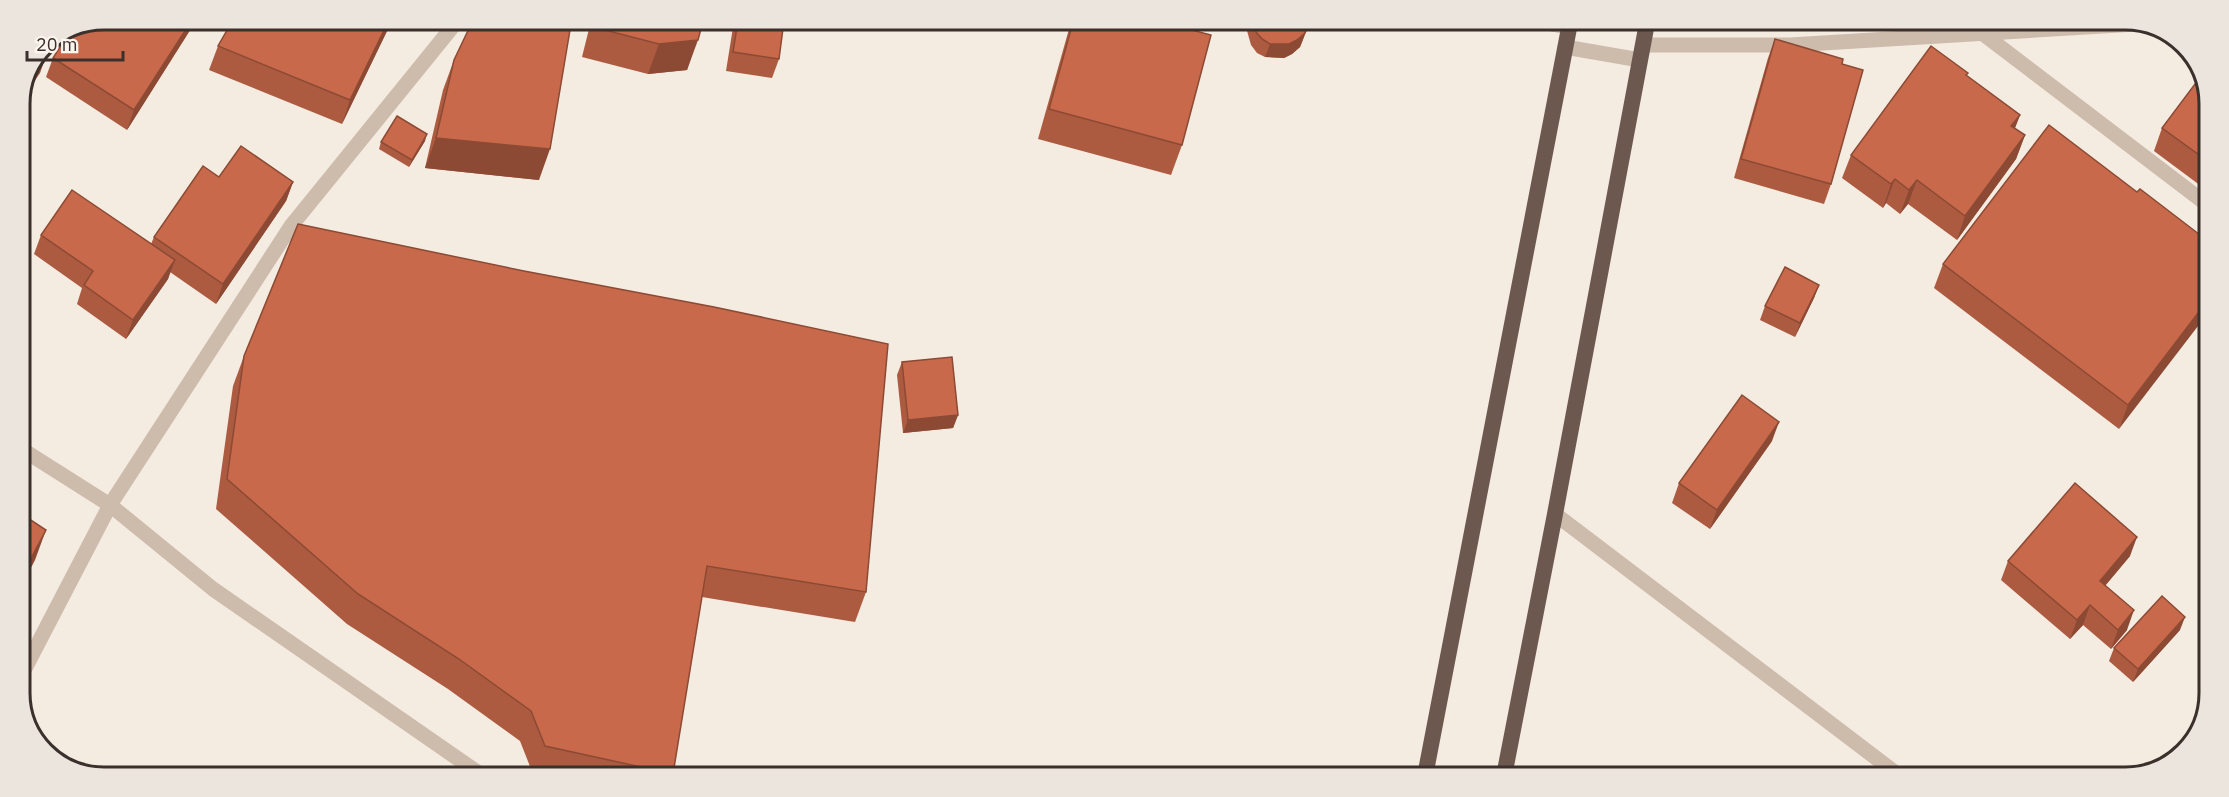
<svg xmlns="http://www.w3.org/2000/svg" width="2229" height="797" viewBox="0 0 2229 797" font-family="'IBM Plex Sans',sans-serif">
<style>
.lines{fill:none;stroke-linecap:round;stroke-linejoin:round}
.minor{stroke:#cdbbac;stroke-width:15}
.tertiary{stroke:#cdbbac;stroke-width:15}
.trunk{stroke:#6c584f;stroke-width:16}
.wall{fill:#ac5a40}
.shaded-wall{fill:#8c4a34}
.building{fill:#c8694b;stroke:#8c4a34;stroke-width:1.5}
.rim{fill:none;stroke:#3b302b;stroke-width:3}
</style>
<rect width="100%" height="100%" fill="#f4ebe1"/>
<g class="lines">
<g class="minor">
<polyline points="1547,23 1569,27"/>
<polyline points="1982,33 2209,206"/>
<polyline points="1643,45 1790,45 2136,24"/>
<polyline points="20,448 110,505 213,589 480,774"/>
<polyline points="1555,514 1901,777"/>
<polyline points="20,678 110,505 291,226 458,20"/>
</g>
<polyline class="tertiary" points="1565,47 1640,60"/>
<g class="trunk">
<polyline points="1425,776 1570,23"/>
<polyline points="1504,776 1555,514 1647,23"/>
</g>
</g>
<g class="wall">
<polygon points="104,20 195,20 192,27 127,130 46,77 53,58"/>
<polygon points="233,20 391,20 388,29 342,124 209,70 218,46"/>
<polygon points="591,21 703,21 687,70 648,74 582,57"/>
<polygon points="734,21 784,21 779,59 772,78 726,71"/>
<polygon points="1071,22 1161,22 1182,145 1171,175 1038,139"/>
<polygon points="1247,22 1309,22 1304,37 1300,47 1292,54 1284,58 1265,57 1257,53 1251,45 1246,27"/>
<polygon points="1775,39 1831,184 1824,204 1734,178 1768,58"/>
<polygon points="454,60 539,180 425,168 443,90"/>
<polygon points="1967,76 2020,115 2015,128 2025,135 2016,159 1957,240 1908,204 1900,214 1886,203 1883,208 1842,178 1851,155"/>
<polygon points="2209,98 2209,192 2154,151 2162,128"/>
<polygon points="425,141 409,167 379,149 381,142"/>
<polygon points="219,177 293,182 286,201 216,304 170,272 168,279 126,339 77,304 82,288 34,254 41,235 151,244 154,237"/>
<polygon points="2137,192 2208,241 2119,429 1934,288 1943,264"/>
<polygon points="1819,285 1814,298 1795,337 1760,320 1765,306"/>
<polygon points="244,356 866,592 855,622 702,597 673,774 533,774 520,741 448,689 347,624 216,509 233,386"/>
<polygon points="902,362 958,415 953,428 903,433 897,375"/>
<polygon points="1772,441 1710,529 1672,503 1679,483"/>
<polygon points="2130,556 2105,586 2127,630 2111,649 2083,625 2070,639 2001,580 2008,561"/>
<polygon points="2180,630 2133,682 2109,661 2114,648"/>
</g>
<g class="shaded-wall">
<polygon points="192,20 195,20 192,27 127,130 134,110"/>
<polygon points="389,20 391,20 388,29 342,124 350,100"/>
<polygon points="1309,24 1300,47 1292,54 1284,58 1265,57 1270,44"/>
<polygon points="698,40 687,70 648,74 659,44"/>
<polygon points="47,53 40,73 20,102 20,99 27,81"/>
<polygon points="2020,115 2011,138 2011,126"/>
<polygon points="427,134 425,141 409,167 412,160"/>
<polygon points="2025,135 2016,159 1957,240 1965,216"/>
<polygon points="436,138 550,149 539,180 425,168"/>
<polygon points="1895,179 1886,203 1883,208 1891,184"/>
<polygon points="1917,180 1908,204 1900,214 1909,190"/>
<polygon points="293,182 286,201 216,304 223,284"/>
<polygon points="175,260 168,279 126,339 133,320"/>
<polygon points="1819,285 1814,298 1795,337 1800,323"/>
<polygon points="2208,300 2208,313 2119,429 2128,405"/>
<polygon points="958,415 953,428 903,433 908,420"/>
<polygon points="1779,422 1772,441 1710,529 1717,510"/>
<polygon points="26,445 21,458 20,460 20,453"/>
<polygon points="46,530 35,560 20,589 20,579"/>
<polygon points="2137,537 2130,556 2093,600 2100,581"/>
<polygon points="2090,605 2083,625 2070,639 2077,620"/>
<polygon points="2134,610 2127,630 2111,649 2118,630"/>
<polygon points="2185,617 2180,630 2133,682 2138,669"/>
</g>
<g class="building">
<polygon points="104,20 192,20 134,110 53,58 68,34"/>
<polygon points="233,20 389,20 350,100 218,46"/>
<polygon points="473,20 570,30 550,149 436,138 454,60"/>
<polygon points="594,21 703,21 698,40 659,44 593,27"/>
<polygon points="738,21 784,21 779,59 733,52"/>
<polygon points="1073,22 1161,22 1211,35 1182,145 1049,109"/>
<polygon points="1253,22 1309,22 1305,33 1297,40 1289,44 1270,44 1262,39 1256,32"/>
<polygon points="1775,39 1843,59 1842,64 1863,70 1831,184 1741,159"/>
<polygon points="1931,46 1968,73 1966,75 2020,115 2011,126 2025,135 1965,216 1917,180 1909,190 1895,179 1891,184 1851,155"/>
<polygon points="42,49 47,53 27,81"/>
<polygon points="2201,76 2209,98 2209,162 2162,128"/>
<polygon points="397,116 427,134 412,160 381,142"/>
<polygon points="2049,125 2137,192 2140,189 2208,241 2208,300 2128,405 1943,264"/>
<polygon points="241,146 293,182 223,284 154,237 203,166 219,177"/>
<polygon points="72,190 175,260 133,320 84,285 93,271 41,235"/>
<polygon points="298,224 524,271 714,307 888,344 866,592 707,566 673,774 545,746 531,711 459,659 358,594 227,479 244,356"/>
<polygon points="1785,267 1819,285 1800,323 1765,306"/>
<polygon points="952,357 958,415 908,420 902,362"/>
<polygon points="1742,395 1779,422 1717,510 1679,483"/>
<polygon points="20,440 26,445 20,453"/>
<polygon points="2075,483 2137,537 2100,581 2134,610 2118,630 2090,605 2077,620 2008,561"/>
<polygon points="20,513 46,530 20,579"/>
<polygon points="2162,596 2185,617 2138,669 2114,648"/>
</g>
<path d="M0 0H2229V797H0ZM104 30H2125A74 74 0 0 1 2199 104V693A74 74 0 0 1 2125 767H104A74 74 0 0 1 30 693V104A74 74 0 0 1 104 30Z" fill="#ece5de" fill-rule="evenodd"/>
<path class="rim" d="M104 30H2125A74 74 0 0 1 2199 104V693A74 74 0 0 1 2125 767H104A74 74 0 0 1 30 693V104A74 74 0 0 1 104 30Z"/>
<path d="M27 51v9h96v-9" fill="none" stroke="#3b302b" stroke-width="3"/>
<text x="36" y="51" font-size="18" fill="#3b302b" stroke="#fbf5ee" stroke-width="4.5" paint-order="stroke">20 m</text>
</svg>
